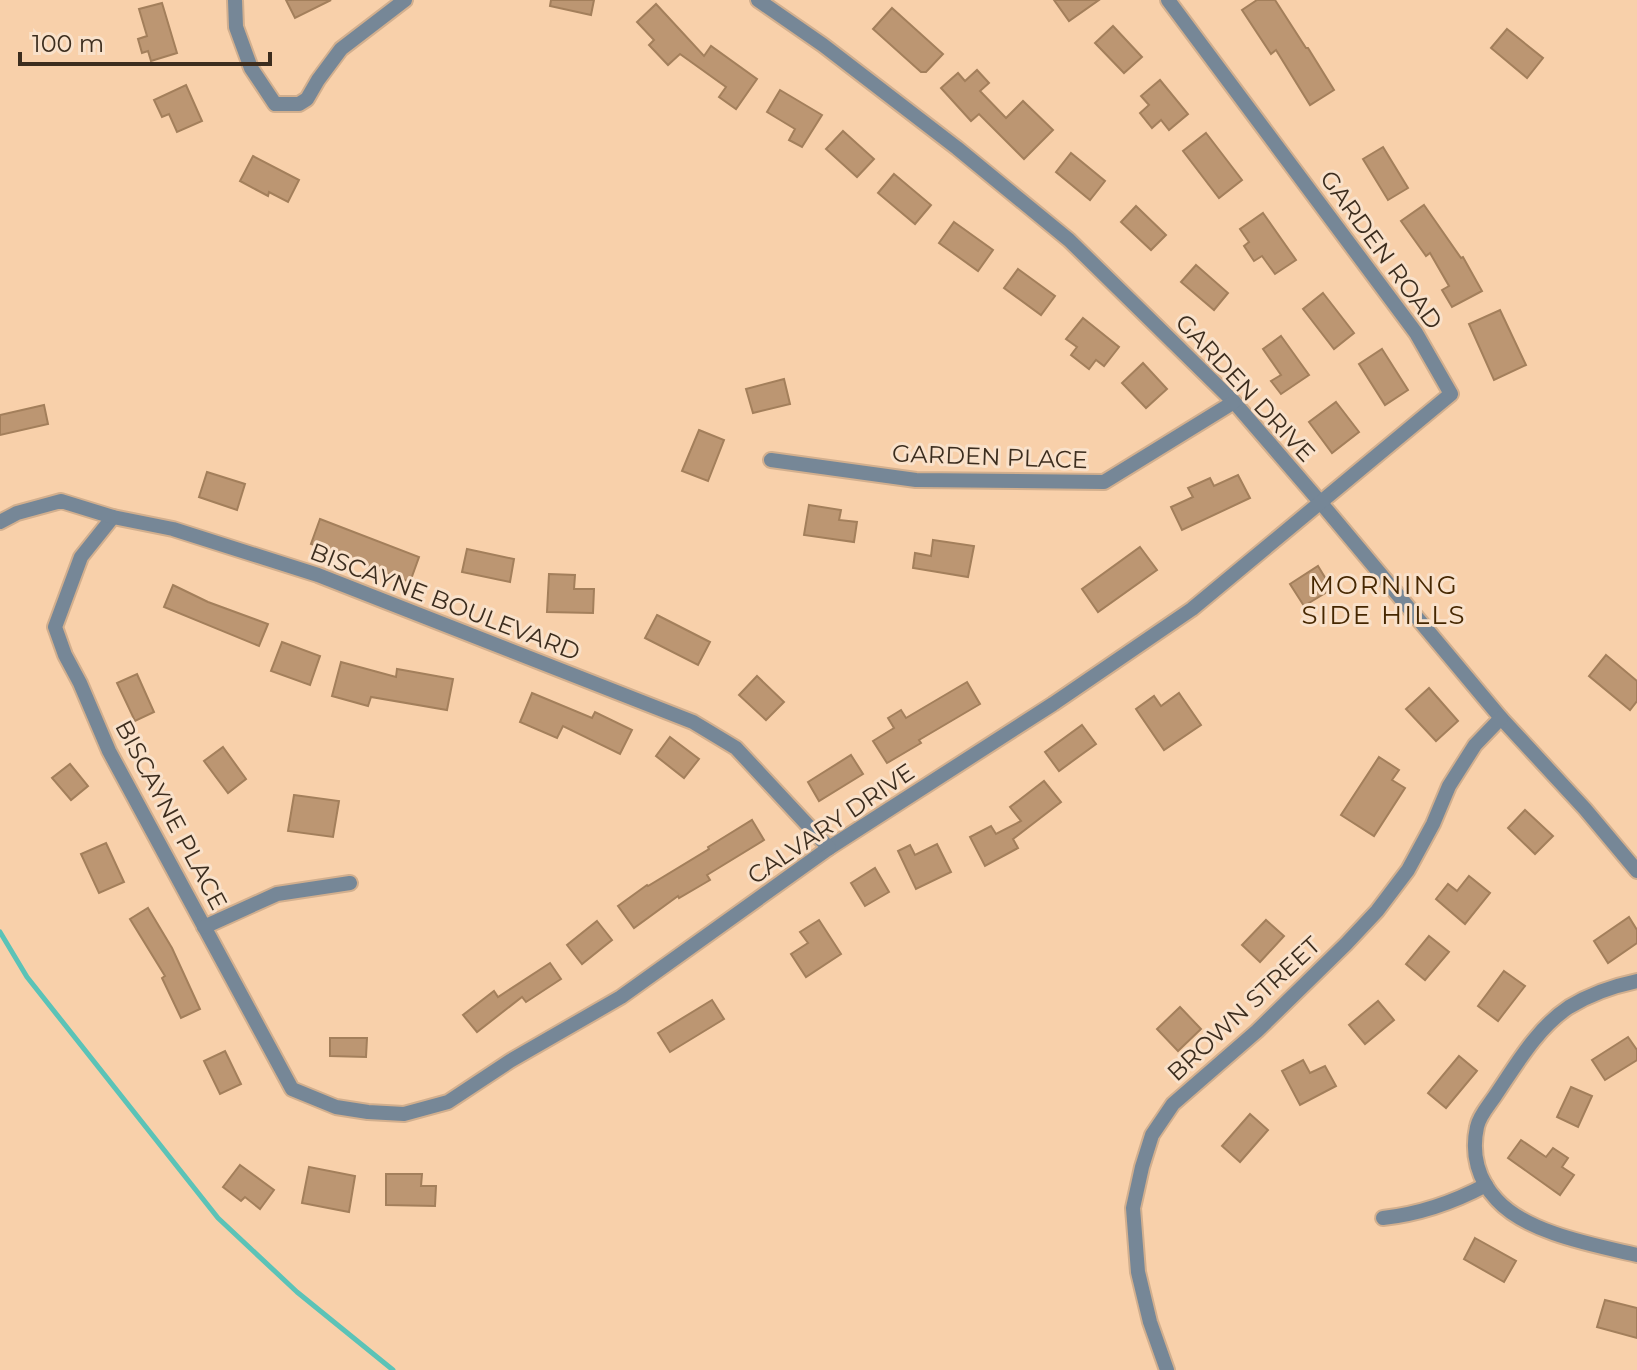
<svg xmlns="http://www.w3.org/2000/svg" width="1637" height="1370" viewBox="0 0 1637 1370" font-family="Montserrat,sans-serif">
<style>
.lines{fill:none;stroke-linecap:round;stroke-linejoin:round}
.stream{stroke:#5bc3b7;stroke-width:5}
.building{fill:#bc9672;stroke:#a37f5b;stroke-width:2}
.minor-casing{stroke:#d2af8e;stroke-width:18}
.minor{stroke:#768797;stroke-width:14}
.labels{text-anchor:middle;stroke-width:6;stroke-linejoin:round;paint-order:stroke}
.street-label{font-size:24px;fill:#3c2d1e;stroke:#f9e1ca}
.neighbourhood-label{font-size:26px;letter-spacing:2px;fill:#462701;stroke:#f9e1ca}
</style>
<rect width="100%" height="100%" fill="#f8d0aa"/>
<g class="lines">
<polyline class="stream" points="0,932 27,977 218,1218 297,1292 393,1370"/>
</g>
<g class="building">
<polygon points="286,0 331,0 295,18"/>
<polygon points="551,0 594,0 591,15 550,6"/>
<polygon points="1054,0 1099,0 1069,21"/>
<polygon points="1257,0 1275,0 1306,48 1308,48 1334,90 1310,105 1276,50 1271,54 1242,10"/>
<polygon points="162,3 177,53 151,61 148,51 142,53 138,39 147,36 139,9"/>
<polygon points="656,4 704,56 711,46 757,79 736,109 719,97 726,87 680,54 668,65 649,45 654,40 637,22"/>
<polygon points="892,8 943,54 926,72 921,72 873,29"/>
<polygon points="1113,26 1142,57 1124,73 1095,43"/>
<polygon points="1507,29 1543,58 1527,78 1491,48"/>
<polygon points="977,70 989,83 980,91 1006,118 1023,101 1053,130 1024,159 979,114 971,121 941,88 958,73 965,81"/>
<polygon points="1160,80 1188,114 1169,130 1161,120 1152,128 1140,113 1149,105 1141,96"/>
<polygon points="186,85 202,121 177,132 169,114 162,117 154,100"/>
<polygon points="780,90 822,115 802,147 789,140 795,129 767,112"/>
<polygon points="843,131 874,159 857,177 826,149"/>
<polygon points="1206,133 1242,180 1219,198 1183,151"/>
<polygon points="1383,147 1408,188 1388,200 1363,159"/>
<polygon points="1071,153 1105,181 1090,200 1056,172"/>
<polygon points="253,156 299,180 288,202 269,192 268,196 240,181"/>
<polygon points="894,174 931,205 915,224 878,193"/>
<polygon points="1424,205 1461,258 1463,257 1482,291 1452,307 1442,290 1449,286 1430,253 1426,256 1401,221"/>
<polygon points="1136,206 1166,235 1151,250 1121,222"/>
<polygon points="1263,213 1296,260 1275,274 1262,256 1254,261 1244,246 1249,242 1240,229"/>
<polygon points="954,222 993,250 978,271 939,243"/>
<polygon points="1196,265 1228,293 1214,310 1181,282"/>
<polygon points="1018,269 1055,296 1041,315 1004,288"/>
<polygon points="1323,293 1354,333 1334,349 1303,309"/>
<polygon points="1500,310 1526,365 1494,380 1469,324"/>
<polygon points="1083,318 1119,347 1104,366 1096,360 1089,369 1071,355 1077,347 1066,339"/>
<polygon points="1281,336 1309,375 1281,394 1271,381 1281,375 1263,349"/>
<polygon points="1382,349 1408,390 1385,405 1359,364"/>
<polygon points="1143,363 1167,389 1146,408 1122,383"/>
<polygon points="784,379 790,404 753,413 746,389"/>
<polygon points="1336,402 1359,432 1332,453 1309,422"/>
<polygon points="44,405 48,424 0,435 0,415"/>
<polygon points="699,430 724,440 708,481 682,471"/>
<polygon points="207,472 245,484 237,510 199,497"/>
<polygon points="1238,475 1250,498 1182,530 1171,507 1193,497 1188,488 1210,478 1214,486"/>
<polygon points="809,505 841,510 839,520 857,522 854,542 804,535"/>
<polygon points="320,519 419,557 410,582 311,544"/>
<polygon points="933,540 974,546 968,577 913,568 915,553 931,556"/>
<polygon points="1140,547 1157,570 1098,612 1082,589"/>
<polygon points="467,549 514,559 510,582 462,572"/>
<polygon points="1318,566 1332,589 1304,606 1290,584"/>
<polygon points="549,574 575,575 574,589 594,589 593,613 547,612"/>
<polygon points="173,585 208,602 268,624 259,646 164,607"/>
<polygon points="657,615 710,642 698,665 645,638"/>
<polygon points="282,642 320,656 310,685 271,671"/>
<polygon points="1606,655 1637,681 1637,701 1630,710 1589,676"/>
<polygon points="341,662 396,677 397,669 453,679 447,710 371,697 368,706 332,696"/>
<polygon points="137,674 154,712 135,721 117,683"/>
<polygon points="757,676 784,702 766,720 739,695"/>
<polygon points="967,682 980,704 919,740 921,743 887,763 873,741 894,728 888,718 901,710 906,718"/>
<polygon points="1429,688 1458,721 1436,741 1406,709"/>
<polygon points="532,693 592,718 595,712 632,730 620,754 563,726 557,738 520,722"/>
<polygon points="1179,693 1201,725 1164,750 1136,709 1154,696 1161,706"/>
<polygon points="1082,725 1096,744 1059,771 1045,752"/>
<polygon points="670,737 699,759 684,778 656,756"/>
<polygon points="223,747 246,779 228,793 204,761"/>
<polygon points="851,755 863,774 819,801 808,782"/>
<polygon points="1379,757 1399,770 1392,780 1405,788 1374,836 1341,815"/>
<polygon points="70,764 88,786 71,800 52,778"/>
<polygon points="1044,781 1061,802 1013,839 1018,848 985,866 970,837 991,826 996,834 1021,821 1010,807"/>
<polygon points="294,795 339,801 333,837 288,831"/>
<polygon points="1525,810 1553,836 1535,854 1508,828"/>
<polygon points="752,820 764,840 707,875 710,880 679,898 678,896 634,928 618,906 647,885 648,886 709,849 708,847"/>
<polygon points="106,843 124,882 99,893 81,854"/>
<polygon points="937,844 951,872 916,889 898,851 910,845 915,855"/>
<polygon points="875,868 889,892 865,906 851,883"/>
<polygon points="1469,876 1490,893 1465,924 1436,899 1448,884 1457,891"/>
<polygon points="148,908 172,948 200,1009 181,1018 162,978 165,976 130,919"/>
<polygon points="1629,917 1637,930 1637,943 1608,963 1594,941"/>
<polygon points="819,920 841,954 806,977 791,954 808,943 800,932"/>
<polygon points="1266,920 1284,936 1260,962 1242,945"/>
<polygon points="597,921 612,940 582,964 567,945"/>
<polygon points="1429,936 1449,952 1425,980 1406,964"/>
<polygon points="550,963 561,979 526,1002 522,997 477,1032 463,1015 494,991 498,997"/>
<polygon points="1504,971 1525,986 1498,1021 1478,1006"/>
<polygon points="712,1000 724,1019 670,1052 658,1033"/>
<polygon points="1378,1001 1394,1020 1365,1044 1349,1025"/>
<polygon points="1180,1007 1201,1029 1178,1051 1157,1029"/>
<polygon points="1628,1037 1637,1050 1637,1060 1605,1080 1592,1060"/>
<polygon points="330,1038 367,1038 366,1057 330,1056"/>
<polygon points="225,1051 241,1084 220,1094 204,1061"/>
<polygon points="1459,1056 1477,1071 1446,1108 1428,1093"/>
<polygon points="1303,1060 1310,1073 1325,1066 1336,1086 1300,1105 1282,1071"/>
<polygon points="1571,1087 1592,1096 1578,1127 1557,1117"/>
<polygon points="1250,1114 1268,1130 1240,1162 1222,1146"/>
<polygon points="1521,1140 1546,1157 1553,1148 1568,1158 1562,1167 1574,1175 1560,1195 1508,1158"/>
<polygon points="240,1165 274,1190 260,1209 245,1197 241,1201 223,1187"/>
<polygon points="309,1167 355,1176 349,1212 302,1203"/>
<polygon points="386,1174 422,1174 421,1186 436,1186 435,1206 386,1205"/>
<polygon points="1475,1238 1516,1261 1504,1282 1464,1259"/>
<polygon points="1605,1300 1637,1308 1637,1338 1597,1327"/>
</g>
<g class="lines">
<defs>
<g id="minor">
<polyline points="235,0 236,27 251,68 275,104 299,104 307,99 318,80 341,49 405,0"/>
<polyline points="758,0 823,45 957,148 1069,240 1234,402 1321,503 1501,718 1585,809 1637,871"/>
<polyline points="771,460 916,480 1104,482 1234,402"/>
<polyline points="113,517 81,557 55,627 65,655 80,683 109,751 292,1089 336,1107 368,1112 404,1114 448,1102 510,1061 621,997 829,848 1053,704 1192,609 1451,394 1416,333 1168,0"/>
<polyline points="0,522 17,513 61,501 113,517 173,529 318,575 693,722 736,748 829,848"/>
<polyline points="204,927 277,894 350,883"/>
<path d="M1637,981c-24,5 -47,13 -68,26 -32,21 -53,58 -74,89 -6,9 -16,20 -18,31 -6,27 1,53 20,73 30,33 97,45 140,55"/>
<path d="M1383,1218c37,-4 71,-16 103,-33"/>
<polyline points="1167,1370 1150,1322 1138,1272 1133,1208 1142,1167 1152,1135 1173,1104 1257,1031 1346,944 1377,911 1408,870 1433,824 1449,786 1475,745 1501,718"/>
</g>
</defs>
<use href="#minor" class="minor-casing"/>
<use href="#minor" class="minor"/>
</g>
<g class="labels">
<g class="street-label">
<text transform="translate(1381 250) rotate(54)" y="8">GARDEN ROAD</text>
<text transform="translate(1245 388) rotate(47)" y="8">GARDEN DRIVE</text>
<text transform="translate(990 457) rotate(2)" y="8">GARDEN PLACE</text>
<text transform="translate(445 602) rotate(21)" y="8">BISCAYNE BOULEVARD</text>
<text transform="translate(171 815) rotate(62)" y="8">BISCAYNE PLACE</text>
<text transform="translate(831 824) rotate(-34)" y="8">CALVARY DRIVE</text>
<text transform="translate(1244 1009) rotate(-43)" y="8">BROWN STREET</text>
</g>
<g class="neighbourhood-label">
<text x="1384" y="594">MORNING<tspan x="1384" dy="30">SIDE HILLS</tspan></text>
</g>
</g>
<path d="M20 52v12h250v-12" fill="none" stroke="#3c2d1e" stroke-width="4"/>
<text x="32" y="52" font-size="24" fill="#3c2d1e" stroke="#f9e1ca" stroke-width="6" paint-order="stroke">100 m</text>
</svg>
